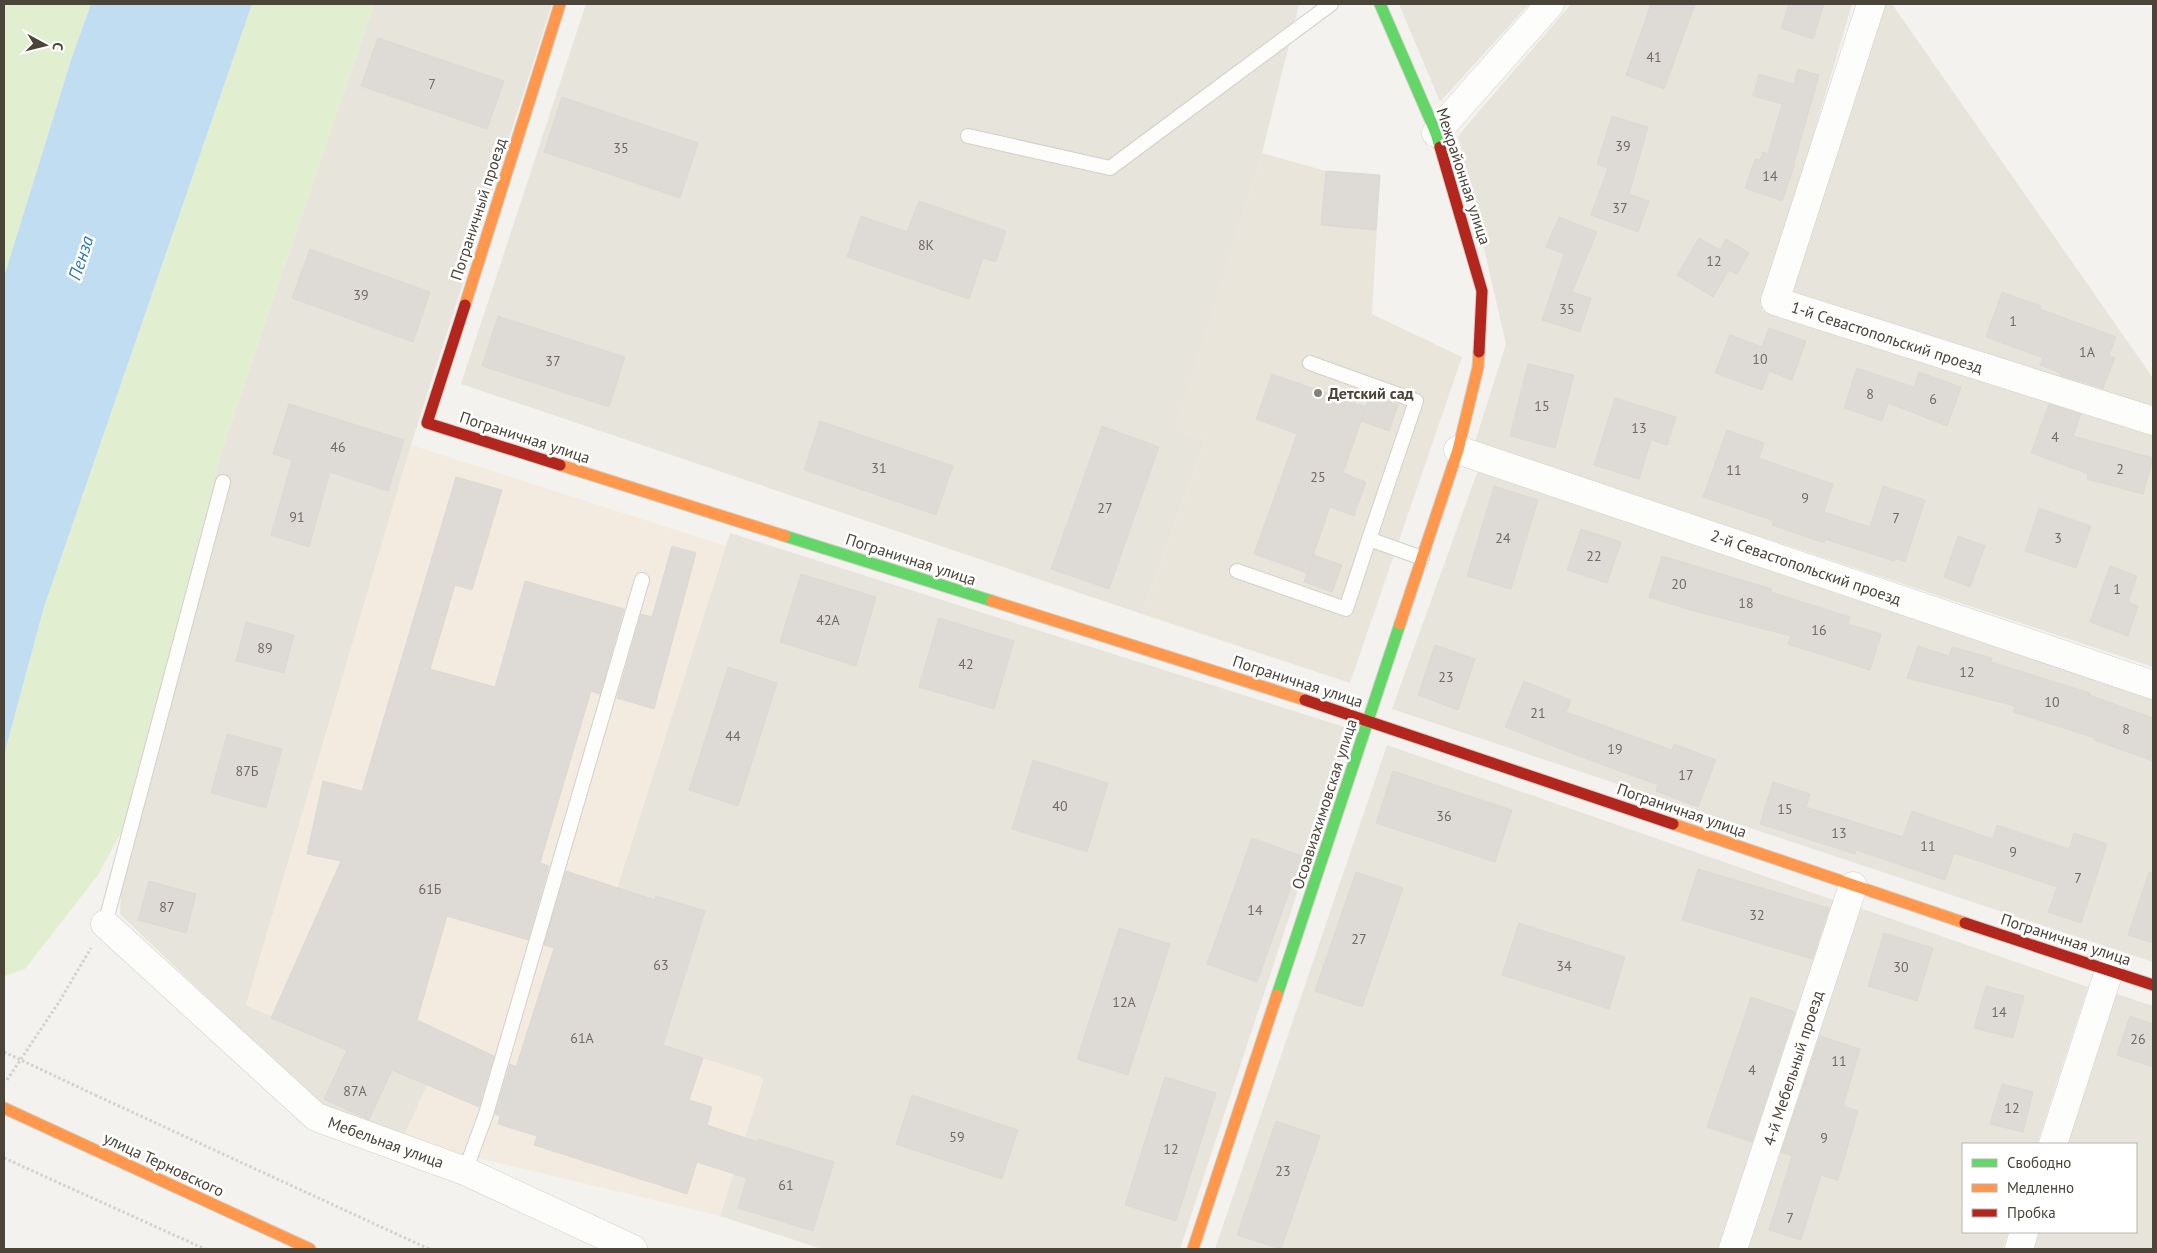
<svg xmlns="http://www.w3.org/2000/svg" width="2157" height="1253" viewBox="0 0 2157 1253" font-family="'PT Sans',sans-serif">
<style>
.residential{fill:#e7e4dc}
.commercial{fill:#f3ebdf}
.education{fill:#eae5da}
.green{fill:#e1eecf}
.water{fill:#c0ddf1}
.building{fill:#dedbd6;stroke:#dcd9d4}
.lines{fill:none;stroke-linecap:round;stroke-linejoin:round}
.lane-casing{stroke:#d2d0cb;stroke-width:16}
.street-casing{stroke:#d2d0cb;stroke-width:29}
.fast-casing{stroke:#d3cfc5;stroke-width:13}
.slow-casing{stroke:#d3cfc5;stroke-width:13}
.jam-casing{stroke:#d3cfc5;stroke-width:13}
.path{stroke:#d3d2cc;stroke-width:3;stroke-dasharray:2.5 2.5;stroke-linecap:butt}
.lane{stroke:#fdfdfc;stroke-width:14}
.street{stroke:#fdfdfc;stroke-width:28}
.fast{stroke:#63d668;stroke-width:11}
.slow{stroke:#ff974d;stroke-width:11}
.jam{stroke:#b3261e;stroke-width:11}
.path-bridge{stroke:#d3d2cc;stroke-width:3;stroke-dasharray:2.5 2.5;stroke-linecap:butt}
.poi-dot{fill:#868178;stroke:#fff;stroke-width:2}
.labels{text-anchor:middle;stroke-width:5;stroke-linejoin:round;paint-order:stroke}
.number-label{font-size:14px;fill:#706a61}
.street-label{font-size:16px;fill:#4b4439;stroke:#fff}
.poi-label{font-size:16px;font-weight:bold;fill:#4b4439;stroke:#fff;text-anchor:start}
.water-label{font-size:18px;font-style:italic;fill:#2e7ab2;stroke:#fff}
</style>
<rect width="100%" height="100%" fill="#f4f2ee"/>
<g class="residential">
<polygon points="374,4 552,4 411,445 246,1005 428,1085 402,1140 317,1103 120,914 124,827 222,450"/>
<polygon points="586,4 1299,4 1262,153 1175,430 1205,440 1142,614 461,384"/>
<polygon points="1399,4 1529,4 1440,102"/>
<polygon points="1571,4 1852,4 1762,310 2153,435 2153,667 1475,442 1506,344 1458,136"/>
<polygon points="1884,4 1892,4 2153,378 2153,412 1788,296"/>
<polygon points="1478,470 2153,699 2153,962 1392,709"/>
<polygon points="730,533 1351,729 1180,1249 822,1249 720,1216 763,1078 576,1017"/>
<polygon points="1387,745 1839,902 1725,1249 1215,1249"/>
<polygon points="1860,908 2088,987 2037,1144 1963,1144 1963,1232 2009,1232 2003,1249 1746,1249"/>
<polygon points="2111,992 2153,1006 2153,1249 2030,1249 2035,1232 2136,1232 2136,1144 2063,1144"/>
</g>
<polygon class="commercial" points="411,445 726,546 576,1017 764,1078 720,1216 402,1140 427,1085 246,1005"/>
<polygon class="education" points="1262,153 1326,171 1380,175 1372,314 1462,357 1350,683 1142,614 1205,440 1174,430"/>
<g class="green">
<polygon points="4,4 91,4 72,57 4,277"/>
<polygon points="252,4 374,4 222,450 124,827 98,875 25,969 4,976 4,755 44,607"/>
</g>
<polygon class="water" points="91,4 252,4 44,607 4,755 4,277 72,57"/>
<g class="building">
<polygon points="1651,4 1695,4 1664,89 1626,75"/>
<polygon points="1789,4 1824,4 1813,39 1781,28"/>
<polygon points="378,38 504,81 487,129 361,86"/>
<polygon points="1798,69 1819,75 1794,163 1795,164 1782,201 1745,188 1755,159 1760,160 1763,152 1768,154 1782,104 1753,96 1759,74 1794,84"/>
<polygon points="562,97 698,143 680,198 544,152"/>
<polygon points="1612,116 1648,127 1629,194 1649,201 1638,232 1591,215 1608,168 1597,164"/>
<polygon points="1326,171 1380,175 1376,230 1321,225"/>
<polygon points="919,201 1006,231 996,262 983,258 969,299 847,257 861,216 907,232"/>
<polygon points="1559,217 1597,232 1572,292 1591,298 1580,332 1542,320 1564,254 1546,247"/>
<polygon points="1699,238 1720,250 1726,239 1749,253 1737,274 1729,270 1713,297 1677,275"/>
<polygon points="310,249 430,292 413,342 292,298"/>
<polygon points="2002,292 2041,306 2040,309 2116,337 2109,355 2115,358 2103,388 2060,375 2061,373 2040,365 2043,358 1986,337"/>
<polygon points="498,316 625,357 609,407 482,366"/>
<polygon points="1769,328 1806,341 1792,380 1769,371 1762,390 1715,373 1730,335 1762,347"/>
<polygon points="1528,364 1574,375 1555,448 1510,436"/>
<polygon points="1857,368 1914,387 1919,372 1961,387 1947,426 1888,403 1882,421 1844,408"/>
<polygon points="1272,374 1366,407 1343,473 1366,482 1354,516 1330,507 1307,573 1254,554 1297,434 1256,419"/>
<polygon points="1370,395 1398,405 1389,431 1361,421"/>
<polygon points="1615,398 1676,417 1667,445 1651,440 1639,479 1594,465"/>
<polygon points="289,404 404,440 388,491 330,472 309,547 271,535 292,460 273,454"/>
<polygon points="2049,404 2081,414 2073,436 2153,458 2143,494 2087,479 2088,474 2031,453"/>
<polygon points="820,421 953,466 936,515 804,470"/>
<polygon points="1102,426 1159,447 1109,589 1051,569"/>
<polygon points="1727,430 1764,443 1759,458 1833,484 1824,512 1870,527 1883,486 1925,500 1905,562 1895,558 1894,561 1825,539 1824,543 1772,525 1774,521 1703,497"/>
<polygon points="456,477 502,490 472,590 455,585 430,669 495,687 525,581 624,609 600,694 591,691 540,863 549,866 528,940 447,916 417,1020 494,1056 479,1107 392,1070 369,1120 324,1099 347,1050 271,1018 341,861 307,854 323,781 362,791"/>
<polygon points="1494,486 1538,500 1511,589 1467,576"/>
<polygon points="2039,508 2091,526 2076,568 2025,551"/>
<polygon points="1581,529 1621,542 1607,583 1567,570"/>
<polygon points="1958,536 1985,546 1970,587 1944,577"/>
<polygon points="672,546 696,553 654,709 617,698 641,614 652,617"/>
<polygon points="1313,555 1342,565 1332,592 1304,582"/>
<polygon points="1662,556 1772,589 1771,592 1850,617 1848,624 1881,634 1870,670 1788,644 1791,636 1690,610 1649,597"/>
<polygon points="2110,566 2137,576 2128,602 2138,606 2128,636 2090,622"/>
<polygon points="801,574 876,597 856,666 780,642"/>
<polygon points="939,618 1014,641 994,709 919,687"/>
<polygon points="246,622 294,635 284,673 236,661"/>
<polygon points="1435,645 1475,659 1458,710 1418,695"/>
<polygon points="1918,646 1949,656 1952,647 1992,658 1991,662 2090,693 2089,695 2153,718 2153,761 2094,740 2095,738 2013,712 2015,706 1907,678"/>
<polygon points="728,667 777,683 738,806 689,790"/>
<polygon points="1524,681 1571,700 1566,712 1672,750 1674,744 1716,760 1698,807 1656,791 1658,785 1576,755 1505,727"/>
<polygon points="227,734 282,749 266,808 211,793"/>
<polygon points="1033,760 1108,783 1087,852 1012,829"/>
<polygon points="1393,771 1512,810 1495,862 1376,823"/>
<polygon points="1773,782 1810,794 1806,807 1903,837 1912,811 1993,839 1997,825 2069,849 2074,833 2107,844 2081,923 2048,912 2057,887 1954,853 1945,880 1856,850 1855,854 1760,824"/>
<polygon points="1252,838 1302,856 1257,982 1207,964"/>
<polygon points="1698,869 1829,908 1812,959 1682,920"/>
<polygon points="566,871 655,900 656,896 705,911 663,1045 703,1058 689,1100 712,1107 707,1125 758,1142 758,1139 834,1162 813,1231 738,1208 747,1178 697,1162 687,1194 534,1145 537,1136 498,1124 500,1116 495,1114 510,1064 516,1067 554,948 544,945"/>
<polygon points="1356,872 1403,888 1362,1007 1315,991"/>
<polygon points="2149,872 2153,873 2153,943 2128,935"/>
<polygon points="149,881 196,894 186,933 138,920"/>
<polygon points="1519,923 1625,957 1609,1009 1502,975"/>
<polygon points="1119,928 1170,944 1128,1075 1077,1059"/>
<polygon points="1884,933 1933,948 1917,1001 1868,986"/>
<polygon points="1986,986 2024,996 2013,1038 1974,1028"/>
<polygon points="1751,997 1795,1012 1752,1142 1707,1127"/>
<polygon points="2130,1016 2153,1024 2153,1067 2117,1055"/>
<polygon points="1820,1036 1860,1049 1843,1106 1858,1111 1838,1180 1821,1175 1801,1240 1769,1230 1792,1156 1781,1152"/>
<polygon points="1165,1077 1216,1093 1176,1221 1125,1205"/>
<polygon points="2002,1084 2033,1092 2023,1132 1990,1124"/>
<polygon points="912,1095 1018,1130 1002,1179 896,1144"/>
<polygon points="1276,1121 1320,1136 1281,1249 1237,1235"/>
</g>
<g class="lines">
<defs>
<g id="lane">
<polyline points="968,136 1110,168 1331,4"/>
<polyline points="1310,363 1416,401 1369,539 1422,558"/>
<polyline points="1237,571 1346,609 1369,539"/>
<polyline points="105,924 223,482"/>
<polyline points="465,1171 486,1114 642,580"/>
</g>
<g id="street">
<polyline points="1871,4 1775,301 2153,421"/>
<polyline points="1436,133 1550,4"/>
<polyline points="1458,450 2153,685"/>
<polyline points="105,924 316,1117 465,1171 633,1249"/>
<polyline points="2053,1144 2109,971"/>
<polyline points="1733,1249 1853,886"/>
<polyline points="2019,1249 2024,1232"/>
</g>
<g id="fast">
<polyline points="1380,4 1436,133 1440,147"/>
<polyline points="785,536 992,601"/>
<polyline points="1277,995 1400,624"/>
</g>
<g id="slow">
<polyline points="465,305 560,4"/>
<polyline points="560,465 785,536"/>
<polyline points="992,601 1305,700"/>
<polyline points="1400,624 1458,450 1478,367 1479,352"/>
<polyline points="1673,824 1965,923"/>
<polyline points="4,1108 310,1249"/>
<polyline points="1193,1249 1277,995"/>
</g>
<g id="jam">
<polyline points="1440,147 1482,291 1479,352"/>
<polyline points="465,305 427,423 560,465"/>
<polyline points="1305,700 1673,824"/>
<polyline points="1965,923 2153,985"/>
</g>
</defs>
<use href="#lane" class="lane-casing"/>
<use href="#street" class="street-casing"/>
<use href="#fast" class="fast-casing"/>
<use href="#slow" class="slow-casing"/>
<use href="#jam" class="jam-casing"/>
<g class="path">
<polyline points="7,1080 59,1002 91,948"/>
<polyline points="95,1095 429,1249"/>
<polyline points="4,1158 205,1249"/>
</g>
<use href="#lane" class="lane"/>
<use href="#street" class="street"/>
<use href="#fast" class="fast"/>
<use href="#slow" class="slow"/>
<use href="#jam" class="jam"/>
<polyline class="path-bridge" points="4,1052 95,1095"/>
</g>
<circle class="poi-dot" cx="1318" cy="393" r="5"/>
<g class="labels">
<g class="number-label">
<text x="1654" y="62">41</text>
<text x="432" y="89">7</text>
<text x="1623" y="151">39</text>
<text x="621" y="153">35</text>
<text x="1770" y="181">14</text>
<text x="1620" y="213">37</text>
<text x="926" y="250">8К</text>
<text x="1714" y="266">12</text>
<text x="361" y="300">39</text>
<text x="1567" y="314">35</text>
<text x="2013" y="326">1</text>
<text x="2087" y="357">1А</text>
<text x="1760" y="364">10</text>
<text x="553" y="366">37</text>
<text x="1870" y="399">8</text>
<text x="1933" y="404">6</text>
<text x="1542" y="411">15</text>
<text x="1639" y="433">13</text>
<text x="2055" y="442">4</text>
<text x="338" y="452">46</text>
<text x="879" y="473">31</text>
<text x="2120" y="474">2</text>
<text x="1734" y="475">11</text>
<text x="1318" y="482">25</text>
<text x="1805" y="503">9</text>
<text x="1105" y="513">27</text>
<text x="297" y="522">91</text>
<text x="1896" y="523">7</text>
<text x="1503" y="543">24</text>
<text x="2058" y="543">3</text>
<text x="1594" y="561">22</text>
<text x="1679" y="589">20</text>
<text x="2117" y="594">1</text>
<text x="1746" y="608">18</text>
<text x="828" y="625">42А</text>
<text x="1819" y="635">16</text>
<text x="265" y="653">89</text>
<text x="966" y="669">42</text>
<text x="1967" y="677">12</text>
<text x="1446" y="682">23</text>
<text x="2052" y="707">10</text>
<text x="1538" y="718">21</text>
<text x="2126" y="734">8</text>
<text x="733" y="741">44</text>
<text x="1615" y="754">19</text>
<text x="247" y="776">87Б</text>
<text x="1686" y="780">17</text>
<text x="1060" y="811">40</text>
<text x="1785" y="814">15</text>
<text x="1444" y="821">36</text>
<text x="1839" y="838">13</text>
<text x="1928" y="851">11</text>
<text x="2013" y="857">9</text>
<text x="2078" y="883">7</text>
<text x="430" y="894">61Б</text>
<text x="167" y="912">87</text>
<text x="1255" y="915">14</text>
<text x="1757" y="920">32</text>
<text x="1359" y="944">27</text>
<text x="661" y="970">63</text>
<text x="1564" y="971">34</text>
<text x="1901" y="972">30</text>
<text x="1124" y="1007">12А</text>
<text x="1999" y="1017">14</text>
<text x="582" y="1043">61А</text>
<text x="2138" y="1044">26</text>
<text x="1839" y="1066">11</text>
<text x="1752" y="1075">4</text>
<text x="355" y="1096">87А</text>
<text x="2012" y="1113">12</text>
<text x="957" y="1142">59</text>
<text x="1824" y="1143">9</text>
<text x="1171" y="1154">12</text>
<text x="1283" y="1176">23</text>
<text x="786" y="1190">61</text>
<text x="1790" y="1223">7</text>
</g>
<g class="street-label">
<text transform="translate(1464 176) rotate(72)" y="6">Межрайонная улица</text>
<text transform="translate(478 209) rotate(-72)" y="6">Пограничный проезд</text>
<text transform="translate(1887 337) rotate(18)" y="6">1-й Севастопольский проезд</text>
<text transform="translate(525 437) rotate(18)" y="6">Пограничная улица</text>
<text transform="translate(911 559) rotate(18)" y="6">Пограничная улица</text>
<text transform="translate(1806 567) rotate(19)" y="6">2-й Севастопольский проезд</text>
<text transform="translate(1298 681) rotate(18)" y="6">Пограничная улица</text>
<text transform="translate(1324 804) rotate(-72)" y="6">Осоавиахимовская улица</text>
<text transform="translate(1682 810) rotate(19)" y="6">Пограничная улица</text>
<text transform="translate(2066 939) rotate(18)" y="6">Пограничная улица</text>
<text transform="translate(1793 1068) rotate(-72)" y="6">4-й Мебельный проезд</text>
<text transform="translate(386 1142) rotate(20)" y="6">Мебельная улица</text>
<text transform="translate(164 1164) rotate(25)" y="6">улица Терновского</text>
</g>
<g class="poi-label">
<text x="1328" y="399">Детский сад</text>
</g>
<g class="water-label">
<text transform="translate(81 258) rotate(-72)" y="6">Пенза</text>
</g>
</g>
<rect width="2157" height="1253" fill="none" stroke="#4b4439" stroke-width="10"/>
<rect x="1962" y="1143" width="175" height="90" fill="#ffffff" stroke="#b7b4b0"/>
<rect x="1972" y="1159" width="25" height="8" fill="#63d668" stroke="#b7b4b0"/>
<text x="2007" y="1168" font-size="15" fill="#4b4439">Свободно</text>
<rect x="1972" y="1184" width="25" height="8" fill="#ff974d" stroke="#b7b4b0"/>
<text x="2007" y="1193" font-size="15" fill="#4b4439">Медленно</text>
<rect x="1972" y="1209" width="25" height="8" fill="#b3261e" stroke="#b7b4b0"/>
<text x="2007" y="1218" font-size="15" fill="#4b4439">Пробка</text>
<g transform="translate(45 45) rotate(97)" stroke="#ffffff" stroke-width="4" paint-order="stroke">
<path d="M0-4L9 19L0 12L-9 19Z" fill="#4b4439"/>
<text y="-8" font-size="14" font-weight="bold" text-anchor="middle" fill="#4b4439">С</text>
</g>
</svg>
